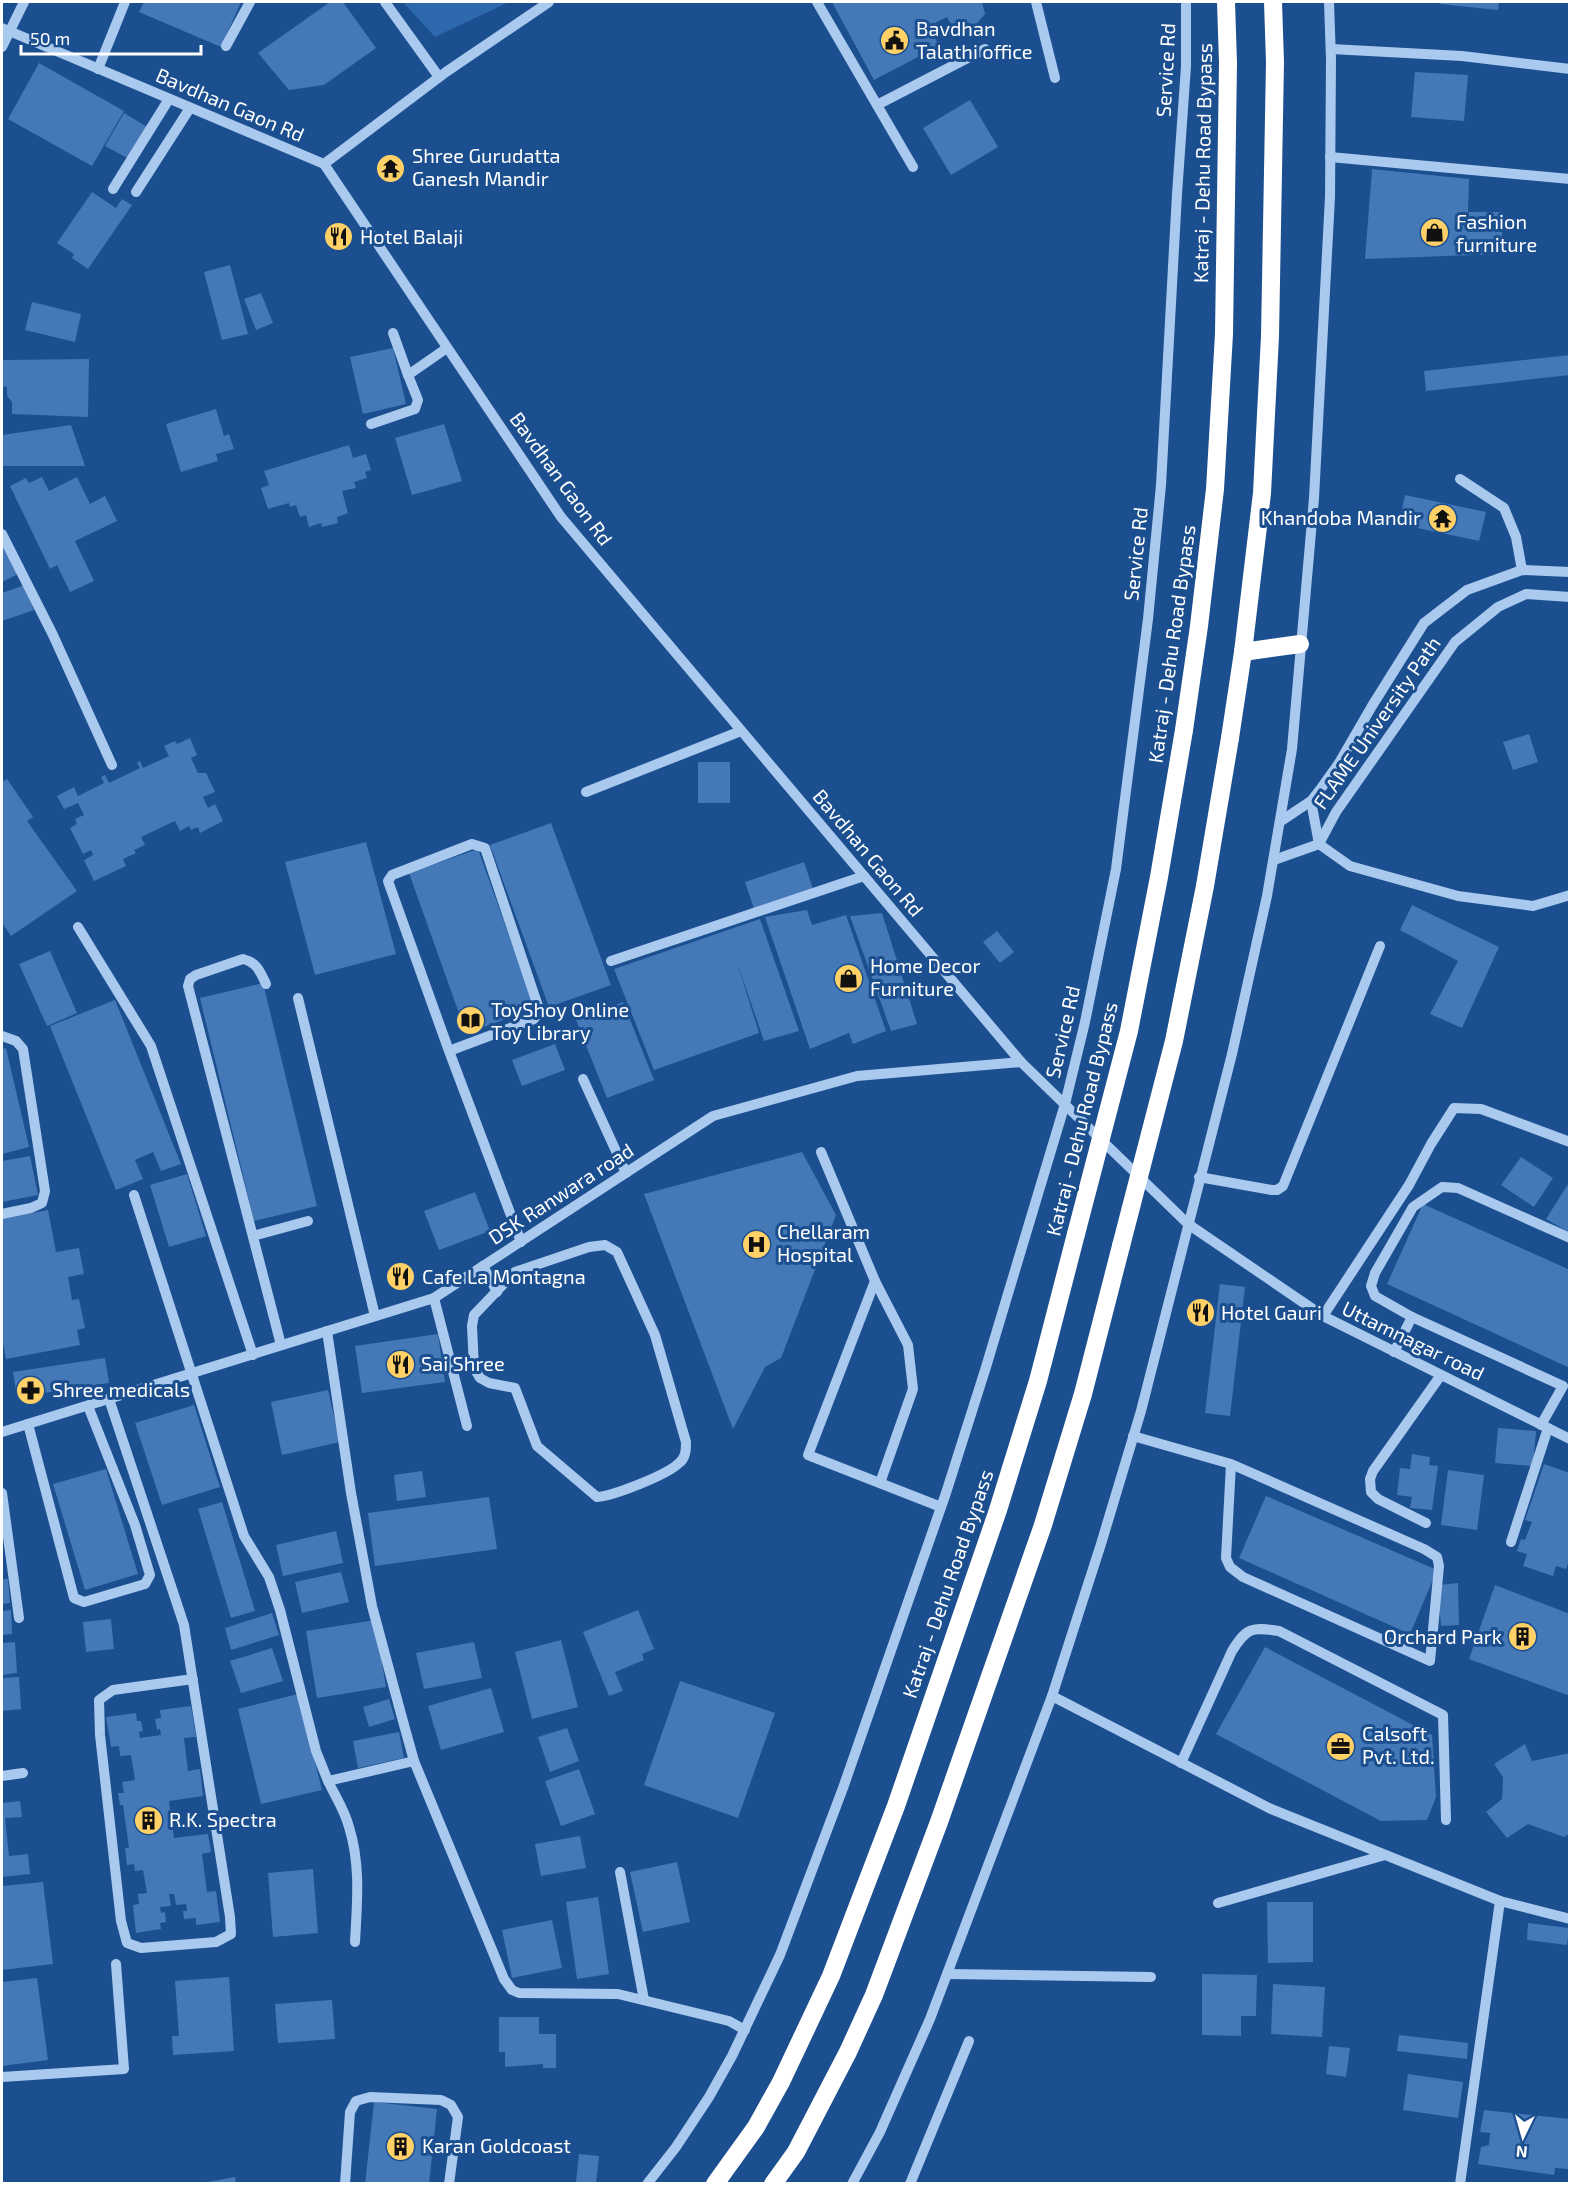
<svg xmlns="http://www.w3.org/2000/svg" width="1571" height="2185" viewBox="0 0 1571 2185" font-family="'Exo 2',sans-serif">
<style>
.green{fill:#2e69ad}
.building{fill:#4478b7}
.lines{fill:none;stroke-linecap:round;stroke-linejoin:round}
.minor{stroke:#a9c9ee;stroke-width:10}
.highway{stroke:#fff;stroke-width:18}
.highway-bridge{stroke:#fff;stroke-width:18}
.labels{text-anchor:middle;stroke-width:6;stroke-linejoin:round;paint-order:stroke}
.poi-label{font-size:20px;fill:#fff;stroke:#1b4f8f;text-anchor:start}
.street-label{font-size:20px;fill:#fff;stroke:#1b4f8f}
</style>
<rect width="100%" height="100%" fill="#1b4f8f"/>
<polygon class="green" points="403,2 509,2 435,37"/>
<g class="building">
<polygon points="144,2 241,2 221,47 139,12"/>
<polygon points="330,2 343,2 376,48 324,85 289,90 258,53"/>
<polygon points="832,2 982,2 985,14 972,29 958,36 947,17 929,26 939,46 874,80"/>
<polygon points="1440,2 1499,2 1498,10 1440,4"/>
<polygon points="39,63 124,111 92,166 8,119"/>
<polygon points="1415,72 1468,75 1464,121 1411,117"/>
<polygon points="970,100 998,147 951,175 923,128"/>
<polygon points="124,113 149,128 131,160 105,146"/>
<polygon points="1372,169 1469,179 1468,212 1503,212 1501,254 1365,259"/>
<polygon points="92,192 116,208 122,199 132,205 88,269 72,258 74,254 57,243"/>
<polygon points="230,265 248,334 222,340 204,272"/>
<polygon points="261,293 273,323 256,330 244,299"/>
<polygon points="32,302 81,314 75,342 25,330"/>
<polygon points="393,348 406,404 363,414 350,357"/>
<polygon points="1570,355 1570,375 1426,391 1424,371"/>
<polygon points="89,359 88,417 12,414 12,402 7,396 7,387 2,386 2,360"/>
<polygon points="216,409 224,436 229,434 234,449 216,454 218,461 181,472 166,424"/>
<polygon points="444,424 462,481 412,495 395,438"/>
<polygon points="71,425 85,466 2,466 2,435"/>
<polygon points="349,445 353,458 366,454 371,470 365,472 367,478 354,482 356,488 342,491 348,513 337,517 338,523 322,527 321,523 309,527 306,515 300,517 296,505 290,507 289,503 268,509 261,488 269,485 264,471"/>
<polygon points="42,477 49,491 77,477 90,504 105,496 117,521 75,541 94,581 70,592 57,565 50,569 10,486 26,478 29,483"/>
<polygon points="1405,495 1486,512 1479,541 1399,524"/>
<polygon points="2,537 18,574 2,582"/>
<polygon points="25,585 34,610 2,621 2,593"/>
<polygon points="1529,734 1538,762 1513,770 1503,742"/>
<polygon points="190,738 197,755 191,758 198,773 206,773 215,792 203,797 208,808 215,804 223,821 200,833 198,827 191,830 189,826 180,831 175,821 141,837 145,845 134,850 136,853 123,859 126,866 94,881 84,860 93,855 91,850 83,854 70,828 77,824 75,819 84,815 78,803 64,809 57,796 74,787 78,796 104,783 101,777 105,775 109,783 140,768 137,763 140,761 143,768 169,756 164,746 175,741 177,744"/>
<rect x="698" y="762" width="32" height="41"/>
<polygon points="7,779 33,817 27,821 77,891 11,936 2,923 2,782"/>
<polygon points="551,823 611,985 549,1007 490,845"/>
<polygon points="366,842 396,954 315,975 285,862"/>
<polygon points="478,849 535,1009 466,1033 409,873"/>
<polygon points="804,862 813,889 754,909 745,882"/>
<polygon points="1412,905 1499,947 1462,1028 1430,1014 1458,961 1400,930"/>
<polygon points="807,910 812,925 846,915 886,1031 853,1044 849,1033 810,1049 765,917"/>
<polygon points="882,913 917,1024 891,1031 850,916"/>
<polygon points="760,919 799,1031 764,1041 737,962 759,1033 654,1070 614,969"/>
<polygon points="997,931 1014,952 1000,963 983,942"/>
<polygon points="50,951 77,1013 47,1026 19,964"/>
<polygon points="263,983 317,1206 254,1221 200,998"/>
<polygon points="115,1000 181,1164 161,1171 153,1152 135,1160 143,1179 116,1190 50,1026"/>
<polygon points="623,1002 654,1080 607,1098 576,1020"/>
<polygon points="555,1044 565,1070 522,1086 512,1060"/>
<polygon points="6,1048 29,1147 2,1154 2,1049"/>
<polygon points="802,1152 836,1215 781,1358 765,1367 733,1429 644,1194"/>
<polygon points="30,1156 38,1195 2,1202 2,1161"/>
<polygon points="1521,1157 1553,1178 1534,1207 1501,1185"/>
<polygon points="187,1174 206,1236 169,1247 150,1185"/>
<polygon points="1570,1181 1570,1233 1546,1219"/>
<polygon points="475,1192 490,1231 439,1250 424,1211"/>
<polygon points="1423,1204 1570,1270 1570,1368 1387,1284"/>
<polygon points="48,1210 56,1252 79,1248 84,1274 68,1277 72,1300 79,1299 85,1328 77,1330 80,1345 6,1359 2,1338 2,1219"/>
<polygon points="1220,1284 1245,1287 1230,1416 1205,1413"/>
<polygon points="438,1334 445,1382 362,1393 355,1346"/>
<polygon points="105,1358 109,1383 17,1397 13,1372"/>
<polygon points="328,1390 340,1442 282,1455 271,1402"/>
<polygon points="194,1405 220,1487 162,1505 135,1423"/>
<polygon points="1498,1428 1536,1431 1533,1466 1495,1463"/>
<polygon points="1412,1454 1430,1457 1429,1465 1438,1466 1432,1510 1410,1508 1412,1497 1397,1495 1400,1468 1410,1469"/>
<polygon points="1544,1464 1570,1473 1570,1558 1566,1569 1556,1566 1553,1576 1523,1566 1527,1554 1517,1551 1521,1539 1525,1540 1532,1522 1525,1520"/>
<polygon points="106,1469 138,1574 85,1590 53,1484"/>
<polygon points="1448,1470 1484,1475 1477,1530 1441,1525"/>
<polygon points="422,1471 426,1497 397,1501 394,1475"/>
<polygon points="1266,1496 1437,1570 1410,1634 1239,1558"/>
<polygon points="489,1497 497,1549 375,1566 368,1513"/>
<polygon points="222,1502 255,1611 231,1618 198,1509"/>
<polygon points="336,1531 343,1563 283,1576 276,1545"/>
<polygon points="341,1572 349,1602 302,1613 295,1582"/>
<polygon points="2,1579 8,1579 10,1603 2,1604"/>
<polygon points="1458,1583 1459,1625 1441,1626 1438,1585"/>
<polygon points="1495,1585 1570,1614 1570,1696 1469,1659"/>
<polygon points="11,1610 12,1634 2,1635 2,1611"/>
<polygon points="638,1610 654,1649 642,1654 644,1660 615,1672 623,1691 609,1696 583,1632"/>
<polygon points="272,1613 279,1635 231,1650 225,1628"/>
<polygon points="111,1619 114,1649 86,1652 83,1622"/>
<polygon points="375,1620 386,1687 317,1698 306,1631"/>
<polygon points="561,1640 578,1707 532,1719 515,1652"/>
<polygon points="15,1642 17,1673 2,1675 2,1643"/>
<polygon points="474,1642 482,1678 424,1689 416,1653"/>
<polygon points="1265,1647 1432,1735 1436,1797 1427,1820 1381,1821 1216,1734"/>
<polygon points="272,1648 283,1681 241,1693 230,1661"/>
<polygon points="19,1677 21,1709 2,1711 2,1678"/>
<polygon points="680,1681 775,1713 738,1818 644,1785"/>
<polygon points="491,1688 504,1732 441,1750 428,1706"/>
<polygon points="298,1694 322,1790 261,1804 238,1709"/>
<polygon points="389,1699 395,1719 369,1727 363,1707"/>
<polygon points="191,1706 196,1737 184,1738 188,1771 200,1769 203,1796 169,1801 174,1838 208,1834 211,1852 202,1854 207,1892 216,1891 220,1922 196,1925 196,1918 184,1919 183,1911 187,1911 186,1904 176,1905 174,1894 169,1894 171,1906 160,1907 161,1913 165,1912 166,1922 160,1923 161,1929 136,1933 133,1905 139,1904 138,1894 147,1893 143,1870 135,1871 134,1864 127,1865 125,1848 129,1848 123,1805 120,1805 118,1793 124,1793 122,1782 135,1780 131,1755 120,1756 119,1746 111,1747 106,1717 136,1713 137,1721 141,1721 143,1731 139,1732 140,1738 161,1735 160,1729 157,1730 155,1719 161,1718 160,1710"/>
<polygon points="567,1728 579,1761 550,1772 538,1737"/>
<polygon points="399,1732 404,1758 358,1768 353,1741"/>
<polygon points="1525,1744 1532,1761 1570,1753 1570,1833 1564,1837 1528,1824 1507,1838 1486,1812 1502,1799 1503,1777 1494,1764"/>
<polygon points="579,1769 595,1814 561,1826 545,1781"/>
<polygon points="20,1801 22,1817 5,1818 9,1856 28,1854 30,1874 2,1877 2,1803"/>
<polygon points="580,1836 586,1868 541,1876 535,1844"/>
<polygon points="677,1862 690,1922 643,1932 630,1872"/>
<polygon points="313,1869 318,1933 273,1937 268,1873"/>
<polygon points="43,1882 53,1964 2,1970 2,1886"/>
<polygon points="598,1897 609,1974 577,1979 566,1902"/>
<polygon points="1267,1902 1313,1902 1313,1962 1268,1963"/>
<polygon points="552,1920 562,1968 512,1978 502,1930"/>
<polygon points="1528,1923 1569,1928 1567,1945 1527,1940"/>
<polygon points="1202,1974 1257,1975 1256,2016 1241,2016 1241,2036 1202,2035"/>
<polygon points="229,1977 234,2051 173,2055 172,2036 179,2036 175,1981"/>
<polygon points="37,1978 48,2060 2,2066 2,1982"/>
<polygon points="1273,1984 1325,1987 1322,2037 1271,2034"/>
<polygon points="332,2000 335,2039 278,2043 275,2004"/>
<polygon points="499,2017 539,2017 539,2034 556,2034 556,2068 543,2068 543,2064 505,2067 505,2052 499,2052"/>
<polygon points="1399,2035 1468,2043 1467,2059 1397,2051"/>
<polygon points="1329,2046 1350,2048 1346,2077 1326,2074"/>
<polygon points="1408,2074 1463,2082 1458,2118 1403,2110"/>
<polygon points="374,2102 437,2109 429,2184 365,2184"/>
<polygon points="1484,2110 1570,2119 1568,2169 1555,2168 1554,2175 1478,2164 1481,2147 1489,2145 1490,2133 1480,2132"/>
<polygon points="579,2154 599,2156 596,2183 576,2182"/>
<polygon points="235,2177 236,2184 207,2184 207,2182"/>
</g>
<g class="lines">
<g class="minor">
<polyline points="385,2 439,77"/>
<polyline points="817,2 913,167"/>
<polyline points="1036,2 1055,78"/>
<polyline points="2,28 324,164 561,517 1021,1062"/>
<polyline points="226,46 250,2"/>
<polyline points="2,47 24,2"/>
<polyline points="1331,49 1462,56 1570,69"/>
<polyline points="98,69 125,2"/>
<polyline points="877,105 985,49"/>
<polyline points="1330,157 1570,179"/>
<polyline points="324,164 446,72 549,2"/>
<polyline points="113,189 169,99"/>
<polyline points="136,192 190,108"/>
<polyline points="393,333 408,375"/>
<polyline points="371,424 415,409 418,400 408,375 447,348"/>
<polyline points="1460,479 1504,508 1516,537 1522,570"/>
<polyline points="2,534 53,635 112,765"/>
<polyline points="586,792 741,731"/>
<polyline points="1311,801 1319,844 1350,866 1458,896 1533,906 1570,895"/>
<polyline points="1281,821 1311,801 1322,787 1339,763 1372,706 1424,623 1467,590 1522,570 1570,572"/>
<polyline points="1319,844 1336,812 1455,642 1498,607 1526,594 1570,597"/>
<polyline points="1274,860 1319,844"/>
<polyline points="78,927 151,1046 253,1355"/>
<polyline points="611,961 864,876"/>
<path d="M266,984c-6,-12 -8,-21 -23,-25l-47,16 -6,4 -2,7 93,359"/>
<polyline points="298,998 375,1316"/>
<polyline points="2,1036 16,1041 23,1049 45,1191 42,1203 31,1208 2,1214"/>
<polyline points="449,1051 534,1019 538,1014 539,1009 485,848 472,844 392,875 388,881 449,1051 521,1242"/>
<polyline points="583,1079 626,1173"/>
<polyline points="821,1152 875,1281 908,1345 913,1389 880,1483"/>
<polyline points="1199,1177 1272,1190 1277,1190 1283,1186 1380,946"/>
<polyline points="134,1195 244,1536 269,1577 280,1610 316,1751 328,1781 414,1761"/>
<polyline points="253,1236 308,1221"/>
<path d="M605,1245l12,7 38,83 31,107c0,7 0,16 -7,21 -12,12 -66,33 -82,34l-60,-51 -22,-58 -26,-5 -9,-5 -6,-10 -2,-42 2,-11 41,-43 74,-25z"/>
<polyline points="483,1266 497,1292"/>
<polyline points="875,1281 808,1455 941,1507"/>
<polyline points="434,1298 467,1426"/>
<polyline points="1323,1316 1409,1185 1431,1144 1454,1108 1481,1109 1570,1142"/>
<polyline points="1412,1317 1375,1296 1371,1286 1375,1273 1413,1207 1442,1187 1458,1188 1570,1238"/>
<polyline points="327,1331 351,1493 372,1606 401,1714 414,1761 504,1979 512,1990 519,1993 618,1994 729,2021 745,2030"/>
<polyline points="1394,1352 1412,1317 1563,1386 1541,1425"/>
<polyline points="109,1399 184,1625 230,1917 231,1934 216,1942 141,1948 127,1943 121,1921 100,1735 99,1700 113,1690 193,1679"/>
<polyline points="28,1424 74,1598 84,1602 145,1584 150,1575 135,1525 88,1406"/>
<polyline points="2,1432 434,1298 713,1116 857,1076 1021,1062 1188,1224 1323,1316 1570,1439"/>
<polyline points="1133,1436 1231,1464 1424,1549 1437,1557 1439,1566 1430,1661 1243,1577 1230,1567 1226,1558 1231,1464"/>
<polyline points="2,1493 19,1618"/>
<polyline points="1426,1523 1378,1499 1371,1492 1370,1479 1373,1471 1441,1375"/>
<polyline points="1511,1542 1548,1428"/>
<polyline points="1052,1696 1271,1809 1500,1901 1570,1919"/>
<path d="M1181,1763l51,-112c15,-24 20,-24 47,-20l164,84 3,105"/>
<polyline points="2,1776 23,1773"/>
<path d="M328,1781c7,15 17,30 21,46 12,38 8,77 6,115"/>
<polyline points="620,1872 644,2000"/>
<polyline points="1218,1903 1385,1855"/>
<polyline points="947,1974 1151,1977"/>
<polyline points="2,2077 124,2069 116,1964"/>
<polyline points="345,2184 350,2112 356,2101 370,2097 441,2100 451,2105 458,2117 449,2184"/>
<polyline points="647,2184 676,2147 709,2097 732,2056 780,1955 843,1788 946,1493 986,1367 1065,1104 1085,1022 1116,869 1148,619 1161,485 1177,194 1186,66 1186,2"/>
<polyline points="852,2184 880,2132 930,2019 1052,1696 1101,1544 1141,1411 1232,1054 1267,896 1292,749 1314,498 1330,197 1331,60 1329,2"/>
<polyline points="910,2184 969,2041"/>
<polyline points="1460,2184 1500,1901"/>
</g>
<g class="highway">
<polyline points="1243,652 1300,644"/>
<polyline points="1184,730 1199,626 1215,489 1224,334 1228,63 1226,2"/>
<polyline points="1230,738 1243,652 1262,493 1270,336 1275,62 1273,2"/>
<polyline points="715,2184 756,2127 781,2082 831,1976 896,1806 998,1510 1038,1381 1076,1234"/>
<polyline points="773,2184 796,2152 848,2052 874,1995 939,1822 1043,1525 1083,1394 1121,1246"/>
</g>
<g class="highway-bridge">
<polyline points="1076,1234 1129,1031 1159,877 1184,730"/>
<polyline points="1121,1246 1174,1041 1205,886 1230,738"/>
</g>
</g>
<defs>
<symbol id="civic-disc" viewBox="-11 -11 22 22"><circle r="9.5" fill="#ffd166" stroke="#1b4f8f"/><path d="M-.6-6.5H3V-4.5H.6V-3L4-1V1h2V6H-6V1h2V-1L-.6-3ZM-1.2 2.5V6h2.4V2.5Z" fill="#111"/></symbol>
<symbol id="temple-disc" viewBox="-11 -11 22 22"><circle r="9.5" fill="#ffd166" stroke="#1b4f8f"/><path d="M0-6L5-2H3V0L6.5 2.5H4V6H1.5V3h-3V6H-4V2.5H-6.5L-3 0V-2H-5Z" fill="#111"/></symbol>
<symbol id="shop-disc" viewBox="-11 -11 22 22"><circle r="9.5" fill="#ffd166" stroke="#1b4f8f"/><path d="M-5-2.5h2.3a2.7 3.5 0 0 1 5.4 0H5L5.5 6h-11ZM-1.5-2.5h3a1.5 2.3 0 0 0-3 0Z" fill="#111"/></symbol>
<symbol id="restaurant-disc" viewBox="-11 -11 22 22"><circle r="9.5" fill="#ffd166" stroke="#1b4f8f"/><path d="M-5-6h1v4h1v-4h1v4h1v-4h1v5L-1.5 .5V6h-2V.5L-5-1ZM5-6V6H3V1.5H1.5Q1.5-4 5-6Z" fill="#111"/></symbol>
<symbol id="library-disc" viewBox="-11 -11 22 22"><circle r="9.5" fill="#ffd166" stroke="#1b4f8f"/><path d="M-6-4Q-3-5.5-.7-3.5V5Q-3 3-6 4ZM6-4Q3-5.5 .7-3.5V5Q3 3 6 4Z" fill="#111"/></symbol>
<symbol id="hospital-disc" viewBox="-11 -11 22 22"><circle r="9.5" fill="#ffd166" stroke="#1b4f8f"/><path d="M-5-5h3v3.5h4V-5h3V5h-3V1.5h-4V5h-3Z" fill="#111"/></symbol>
<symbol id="pharmacy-disc" viewBox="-11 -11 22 22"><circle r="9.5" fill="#ffd166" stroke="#1b4f8f"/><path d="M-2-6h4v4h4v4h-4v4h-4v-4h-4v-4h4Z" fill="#111"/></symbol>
<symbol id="building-disc" viewBox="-11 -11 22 22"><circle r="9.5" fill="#ffd166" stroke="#1b4f8f"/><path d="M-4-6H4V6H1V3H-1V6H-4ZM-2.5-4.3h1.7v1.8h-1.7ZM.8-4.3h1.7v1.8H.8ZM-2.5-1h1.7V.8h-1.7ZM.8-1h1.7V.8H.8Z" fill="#111"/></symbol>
<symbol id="office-disc" viewBox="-11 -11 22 22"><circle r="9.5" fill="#ffd166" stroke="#1b4f8f"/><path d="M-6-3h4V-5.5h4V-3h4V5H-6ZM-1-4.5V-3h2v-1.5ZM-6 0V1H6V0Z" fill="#111"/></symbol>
</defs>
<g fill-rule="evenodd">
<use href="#civic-disc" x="878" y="24" width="33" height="33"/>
<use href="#temple-disc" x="374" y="152" width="33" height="33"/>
<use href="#shop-disc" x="1418" y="216" width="33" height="33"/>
<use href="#restaurant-disc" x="322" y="220" width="33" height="33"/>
<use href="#temple-disc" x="1426" y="502" width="33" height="33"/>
<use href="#shop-disc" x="832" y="962" width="33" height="33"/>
<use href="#library-disc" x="454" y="1004" width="33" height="33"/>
<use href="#hospital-disc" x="740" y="1228" width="33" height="33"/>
<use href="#restaurant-disc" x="384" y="1260" width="33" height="33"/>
<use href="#restaurant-disc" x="1184" y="1296" width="33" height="33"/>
<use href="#restaurant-disc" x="384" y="1348" width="33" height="33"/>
<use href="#pharmacy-disc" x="14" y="1374" width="33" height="33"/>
<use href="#building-disc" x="1506" y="1620" width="33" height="33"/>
<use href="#office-disc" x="1324" y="1730" width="33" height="33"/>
<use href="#building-disc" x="132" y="1804" width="33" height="33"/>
<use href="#building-disc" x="384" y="2130" width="33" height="33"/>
</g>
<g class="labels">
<g class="poi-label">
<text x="916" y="36">Bavdhan<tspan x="916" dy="23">Talathi office</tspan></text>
<text x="412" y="163">Shree Gurudatta<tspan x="412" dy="23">Ganesh Mandir</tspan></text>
<text x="1456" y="229">Fashion<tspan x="1456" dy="23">furniture</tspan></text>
<text x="360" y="244">Hotel Balaji</text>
<text x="1421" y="525" text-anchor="end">Khandoba Mandir</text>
<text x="870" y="973">Home Decor<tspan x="870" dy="23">Furniture</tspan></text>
<text x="491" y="1017">ToyShoy Online<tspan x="491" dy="23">Toy Library</tspan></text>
<text x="777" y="1239">Chellaram<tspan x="777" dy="23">Hospital</tspan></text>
<text x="422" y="1284">Cafe La Montagna</text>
<text x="1221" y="1320">Hotel Gauri</text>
<text x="421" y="1371">Sai Shree</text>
<text x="52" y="1397">Shree medicals</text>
<text x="1502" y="1644" text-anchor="end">Orchard Park</text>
<text x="1362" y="1741">Calsoft<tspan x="1362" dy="23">Pvt. Ltd.</tspan></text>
<text x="169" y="1827">R.K. Spectra</text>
<text x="422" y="2153">Karan Goldcoast</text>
</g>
<g class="street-label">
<text transform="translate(1166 70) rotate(-87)" y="7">Service Rd</text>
<text transform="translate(230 105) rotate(23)" y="7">Bavdhan Gaon Rd</text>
<text transform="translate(1203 163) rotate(-89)" y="7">Katraj - Dehu Road Bypass</text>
<text transform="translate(561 479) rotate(54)" y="7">Bavdhan Gaon Rd</text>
<text transform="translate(1136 554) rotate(-84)" y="7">Service Rd</text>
<text transform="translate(1172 644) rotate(-82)" y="7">Katraj - Dehu Road Bypass</text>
<text transform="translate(1377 723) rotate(-55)" y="7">FLAME University Path</text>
<text transform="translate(868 853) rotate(50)" y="7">Bavdhan Gaon Rd</text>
<text transform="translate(1063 1032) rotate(-77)" y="7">Service Rd</text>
<text transform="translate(1082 1119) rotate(-76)" y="7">Katraj - Dehu Road Bypass</text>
<text transform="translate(561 1194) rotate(-33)" y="7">DSK Ranwara road</text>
<text transform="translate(1413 1341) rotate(26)" y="7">Uttamnagar road</text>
<text transform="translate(948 1584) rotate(-71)" y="7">Katraj - Dehu Road Bypass</text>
</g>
</g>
<rect width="1571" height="2185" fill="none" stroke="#ffffff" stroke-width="6"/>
<g transform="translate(1523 2137) rotate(185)" stroke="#1b4f8f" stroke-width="4.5" paint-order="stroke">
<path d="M0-4.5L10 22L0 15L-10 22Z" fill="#ffffff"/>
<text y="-9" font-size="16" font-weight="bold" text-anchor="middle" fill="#ffffff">N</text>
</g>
<path d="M21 45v9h180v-9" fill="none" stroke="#ffffff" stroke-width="3"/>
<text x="30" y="45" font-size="18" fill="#ffffff" stroke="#1b4f8f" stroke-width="4.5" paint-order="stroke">50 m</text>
</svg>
